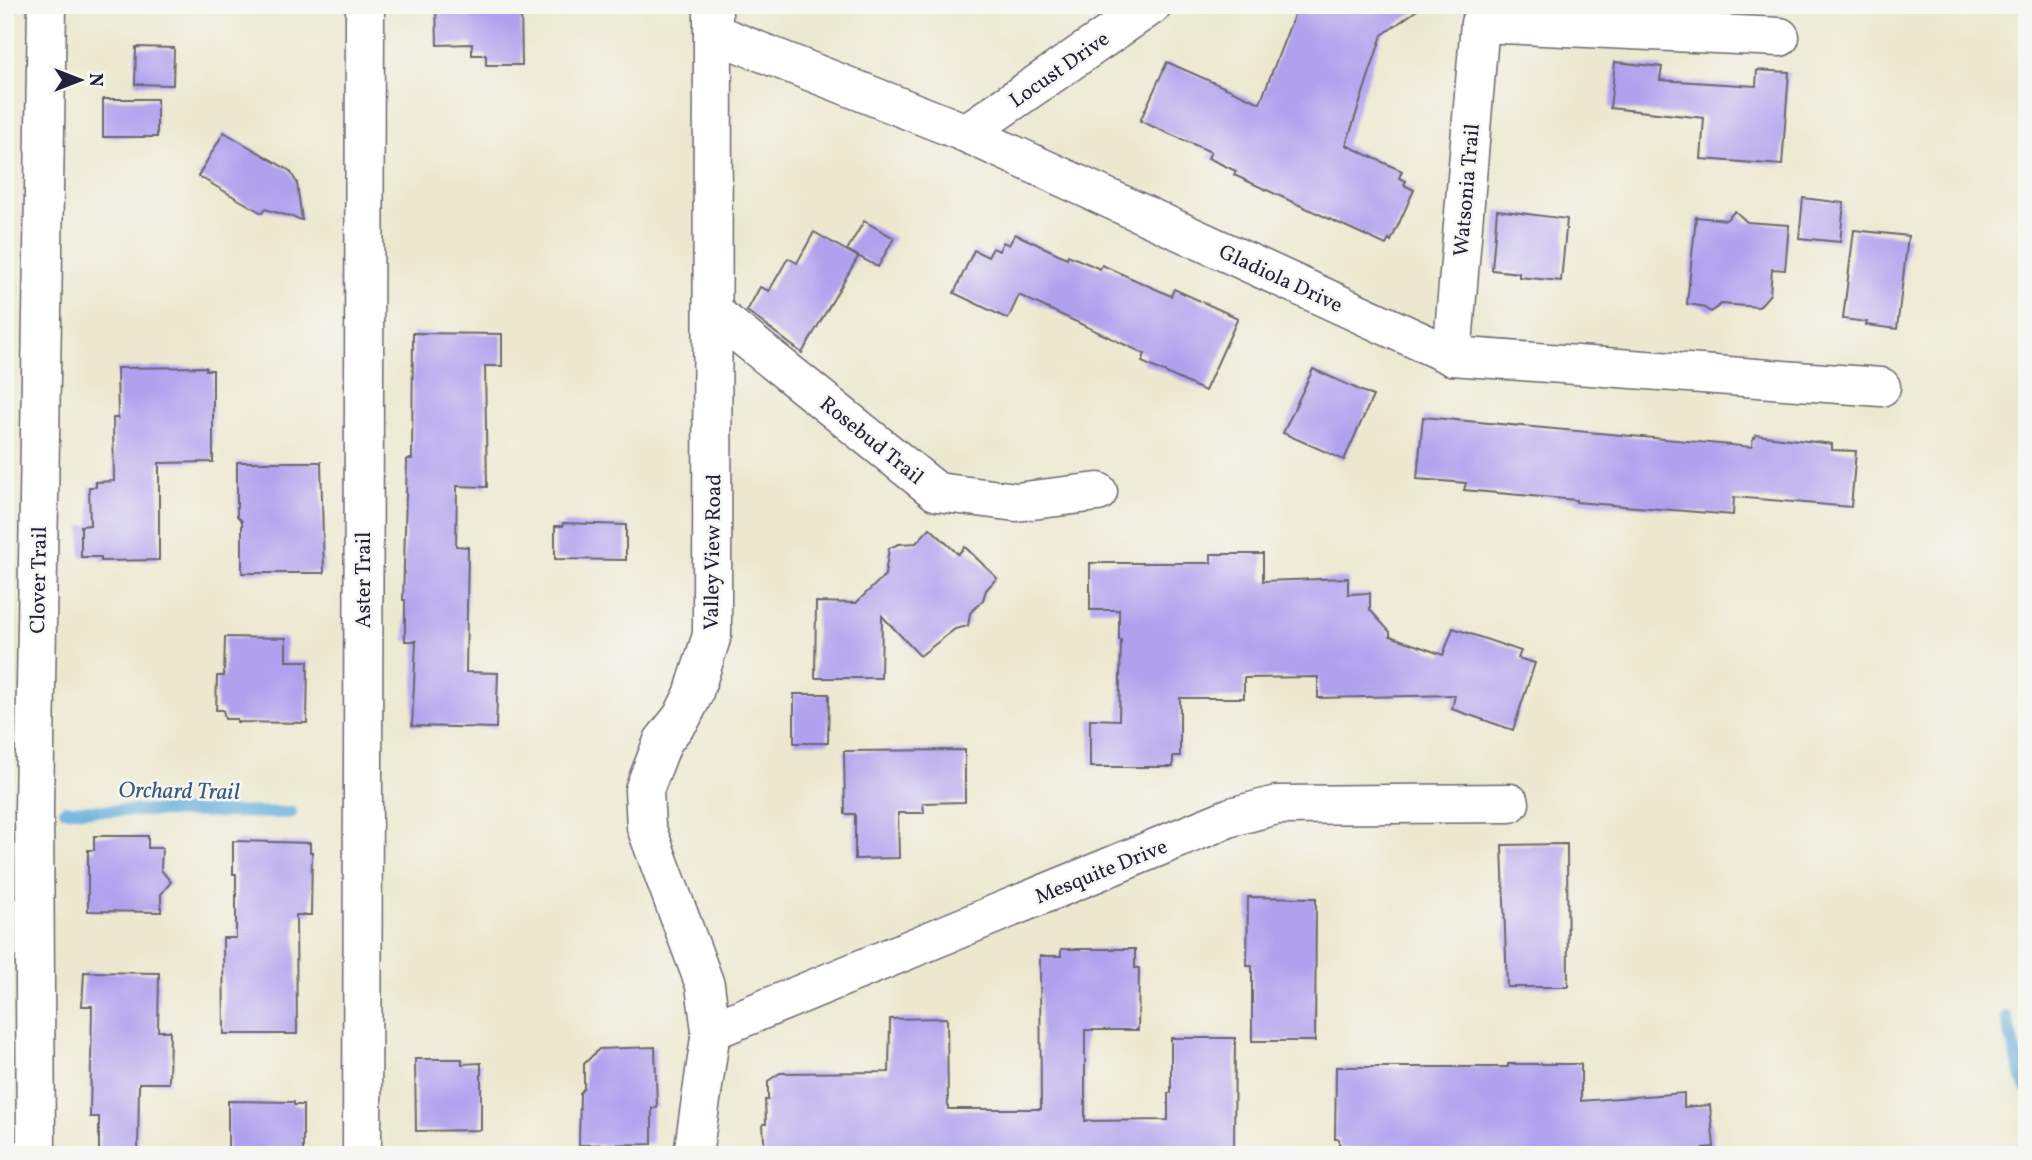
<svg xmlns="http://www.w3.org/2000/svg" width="2032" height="1160" viewBox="0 0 2032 1160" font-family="Vollkorn,serif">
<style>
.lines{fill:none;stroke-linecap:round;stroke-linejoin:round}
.stream{stroke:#63acdb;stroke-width:12}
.building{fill:#b0a1ee}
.minor-casing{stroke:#69676f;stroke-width:41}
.minor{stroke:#fff;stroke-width:38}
.labels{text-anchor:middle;stroke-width:5;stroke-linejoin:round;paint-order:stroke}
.street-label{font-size:21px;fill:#22223b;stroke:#f6f6f2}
.water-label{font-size:23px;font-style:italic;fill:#3c597b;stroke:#f6f6f2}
</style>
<rect width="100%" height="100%" fill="#f6f6f2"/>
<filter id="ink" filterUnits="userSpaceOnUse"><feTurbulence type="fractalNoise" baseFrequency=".0143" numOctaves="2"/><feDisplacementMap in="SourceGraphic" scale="14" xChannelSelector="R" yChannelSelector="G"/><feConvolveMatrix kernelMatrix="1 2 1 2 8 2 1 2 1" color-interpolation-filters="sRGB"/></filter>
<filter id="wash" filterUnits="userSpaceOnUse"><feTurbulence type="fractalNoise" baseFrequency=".00686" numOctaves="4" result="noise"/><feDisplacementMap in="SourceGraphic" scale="28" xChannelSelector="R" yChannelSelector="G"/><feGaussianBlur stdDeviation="1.57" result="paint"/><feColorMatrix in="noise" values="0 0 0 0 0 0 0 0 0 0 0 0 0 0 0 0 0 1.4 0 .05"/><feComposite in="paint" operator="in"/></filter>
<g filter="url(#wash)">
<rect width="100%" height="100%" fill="#ece8cf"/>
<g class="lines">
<g class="stream">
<polyline points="65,810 291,813"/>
<polyline points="2006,1017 2022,1078 2027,1088"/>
</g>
</g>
<g id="blocks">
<g class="building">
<polygon points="436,5 521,5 522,65 486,65 486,55 472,55 472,44 437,45"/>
<polygon points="1298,5 1424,5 1382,35 1346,145 1402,171 1399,178 1406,181 1404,185 1414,190 1391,241 1389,239 1386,245 1234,175 1236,171 1208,158 1211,152 1140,121 1167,62 1260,103"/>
<polygon points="136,47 174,48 173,85 135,84"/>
<polygon points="1615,62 1662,67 1660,80 1756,86 1757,70 1789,72 1782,165 1701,159 1704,118 1610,108"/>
<rect x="103" y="99" width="54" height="38"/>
<polygon points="224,132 290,171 297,183 302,220 265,209 262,213 198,176"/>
<polygon points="1803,198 1844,203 1840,242 1799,238"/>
<polygon points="1497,210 1567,219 1561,281 1519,277 1519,273 1492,270"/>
<polygon points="1735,211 1747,222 1789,225 1785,270 1772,269 1770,294 1759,307 1721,304 1711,312 1701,306 1687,304 1696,217 1726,220"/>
<polygon points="864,221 894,238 878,267 847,250"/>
<polygon points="1854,230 1908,236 1897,329 1866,325 1867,322 1843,319"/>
<polygon points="814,232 858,257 802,353 747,311 760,287 769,291 788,258 797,263"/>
<polygon points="1015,234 1067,258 1068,255 1100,269 1102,265 1171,296 1174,289 1238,318 1205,391 1142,362 1145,354 1019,295 1008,319 954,293 974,250 988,257 993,248 999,251 1003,242 1009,245"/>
<polygon points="413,333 502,334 502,366 485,366 487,487 457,486 456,546 468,547 466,672 498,673 496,728 412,726 416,641 405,641 405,600 403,600 407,459 412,459"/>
<polygon points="206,367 206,370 213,370 213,462 159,463 159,560 101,561 101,557 81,557 81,526 90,525 89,487 96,487 96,482 114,481 113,418 118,418 117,368"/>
<polygon points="1313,369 1373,396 1344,460 1283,433"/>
<polygon points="1423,417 1752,447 1753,438 1755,438 1756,435 1832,444 1832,450 1856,451 1851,507 1734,497 1733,515 1576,502 1576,500 1464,490 1466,483 1417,479"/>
<polygon points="237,462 321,462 324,573 242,573 242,521 237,516"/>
<polygon points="563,523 626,525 626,560 555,559 555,526 563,526"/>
<polygon points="930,528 958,554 965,547 997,578 986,590 983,600 970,613 968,626 955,629 920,656 882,616 881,678 815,678 816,602 856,603 885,575 889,548 899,544 916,543"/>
<polygon points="1211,554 1263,554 1263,581 1348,578 1348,594 1370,593 1370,610 1390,632 1390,636 1443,655 1453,628 1521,651 1518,658 1535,663 1513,730 1452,709 1455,695 1318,698 1318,677 1244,678 1244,698 1180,698 1180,756 1173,756 1173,767 1090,767 1090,719 1119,720 1121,640 1119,640 1119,610 1090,610 1090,563 1211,563"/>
<polygon points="225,637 286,638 286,661 308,661 307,723 237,722 237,719 225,719 223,710 216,710 217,676 224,676"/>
<polygon points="794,694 829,694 828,743 794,743"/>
<polygon points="965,750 965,802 923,803 924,813 898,813 899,858 855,859 855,814 845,814 844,751"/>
<polygon points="94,836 148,836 148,848 162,848 161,870 171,882 161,894 161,912 88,911 88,850 94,850"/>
<polygon points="233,841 310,843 310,852 312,852 311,915 296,915 297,1034 224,1034 223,938 236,938 236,874 233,874"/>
<polygon points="1567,844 1568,987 1507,987 1502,845"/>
<polygon points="1248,897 1316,898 1315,1041 1252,1041 1252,966 1247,966"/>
<polygon points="1061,949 1135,949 1135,968 1139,968 1138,1030 1085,1030 1085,1121 1168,1120 1168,1093 1171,1093 1171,1038 1235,1038 1234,1151 1128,1149 1128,1155 765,1155 763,1124 766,1124 765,1100 768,1100 768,1081 780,1073 889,1072 890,1019 947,1018 948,1109 1041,1109 1040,956 1061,956"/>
<polygon points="84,972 159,973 158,1031 170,1031 169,1083 139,1083 138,1155 99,1155 99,1117 90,1117 92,1006 82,1006"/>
<polygon points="655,1047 657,1108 652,1108 652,1144 579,1145 580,1093 584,1088 584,1064 599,1049"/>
<polygon points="415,1059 462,1059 462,1064 481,1063 481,1130 416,1131"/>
<polygon points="1508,1064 1581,1064 1581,1101 1684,1093 1684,1107 1710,1105 1714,1147 1703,1148 1703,1155 1421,1155 1367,1152 1367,1149 1339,1148 1339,1139 1335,1139 1336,1067 1508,1067"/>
<polygon points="228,1101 294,1102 294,1105 303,1105 303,1155 228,1155"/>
</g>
</g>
</g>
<g filter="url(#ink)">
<use href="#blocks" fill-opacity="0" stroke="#69676f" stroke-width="2"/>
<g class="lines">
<defs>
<g id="minor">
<polyline points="713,33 966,133 1452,356 1881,387"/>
<polyline points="966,133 1152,5"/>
<polyline points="714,313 937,492 1016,502 1098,492"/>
<polyline points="1452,356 1480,23 1780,37"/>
<polyline points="711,1031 1231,817 1277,805 1510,803"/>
<polyline points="36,1155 34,809 47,5"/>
<polyline points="362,1155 365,5"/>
<polyline points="693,1155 711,1031 705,985 646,827 644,790 663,741 682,717 693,695 712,635 713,5"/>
</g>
</defs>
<use href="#minor" class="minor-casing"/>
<use href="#minor" class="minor"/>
</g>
</g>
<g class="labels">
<g class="street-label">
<text transform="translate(1059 69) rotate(-35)" y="7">Locust Drive</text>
<text transform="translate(1466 190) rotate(-85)" y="7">Watsonia Trail</text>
<text transform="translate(1281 278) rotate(25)" y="7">Gladiola Drive</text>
<text transform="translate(872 440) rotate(39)" y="7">Rosebud Trail</text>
<text transform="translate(712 552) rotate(-89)" y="7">Valley View Road</text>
<text transform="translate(38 580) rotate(-89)" y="7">Clover Trail</text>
<text transform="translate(363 580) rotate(-90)" y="7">Aster Trail</text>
<text transform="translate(1101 871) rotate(-22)" y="7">Mesquite Drive</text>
</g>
<g class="water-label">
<text transform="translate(179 790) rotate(1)" y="8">Orchard Trail</text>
</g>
</g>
<rect width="2032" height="1160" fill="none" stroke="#f6f6f2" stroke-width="28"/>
<g transform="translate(80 80) rotate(90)" stroke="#f6f6f2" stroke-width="5" paint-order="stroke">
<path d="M0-5L12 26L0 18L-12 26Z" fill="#22223b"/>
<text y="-10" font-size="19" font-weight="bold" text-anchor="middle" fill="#22223b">N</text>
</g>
</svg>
